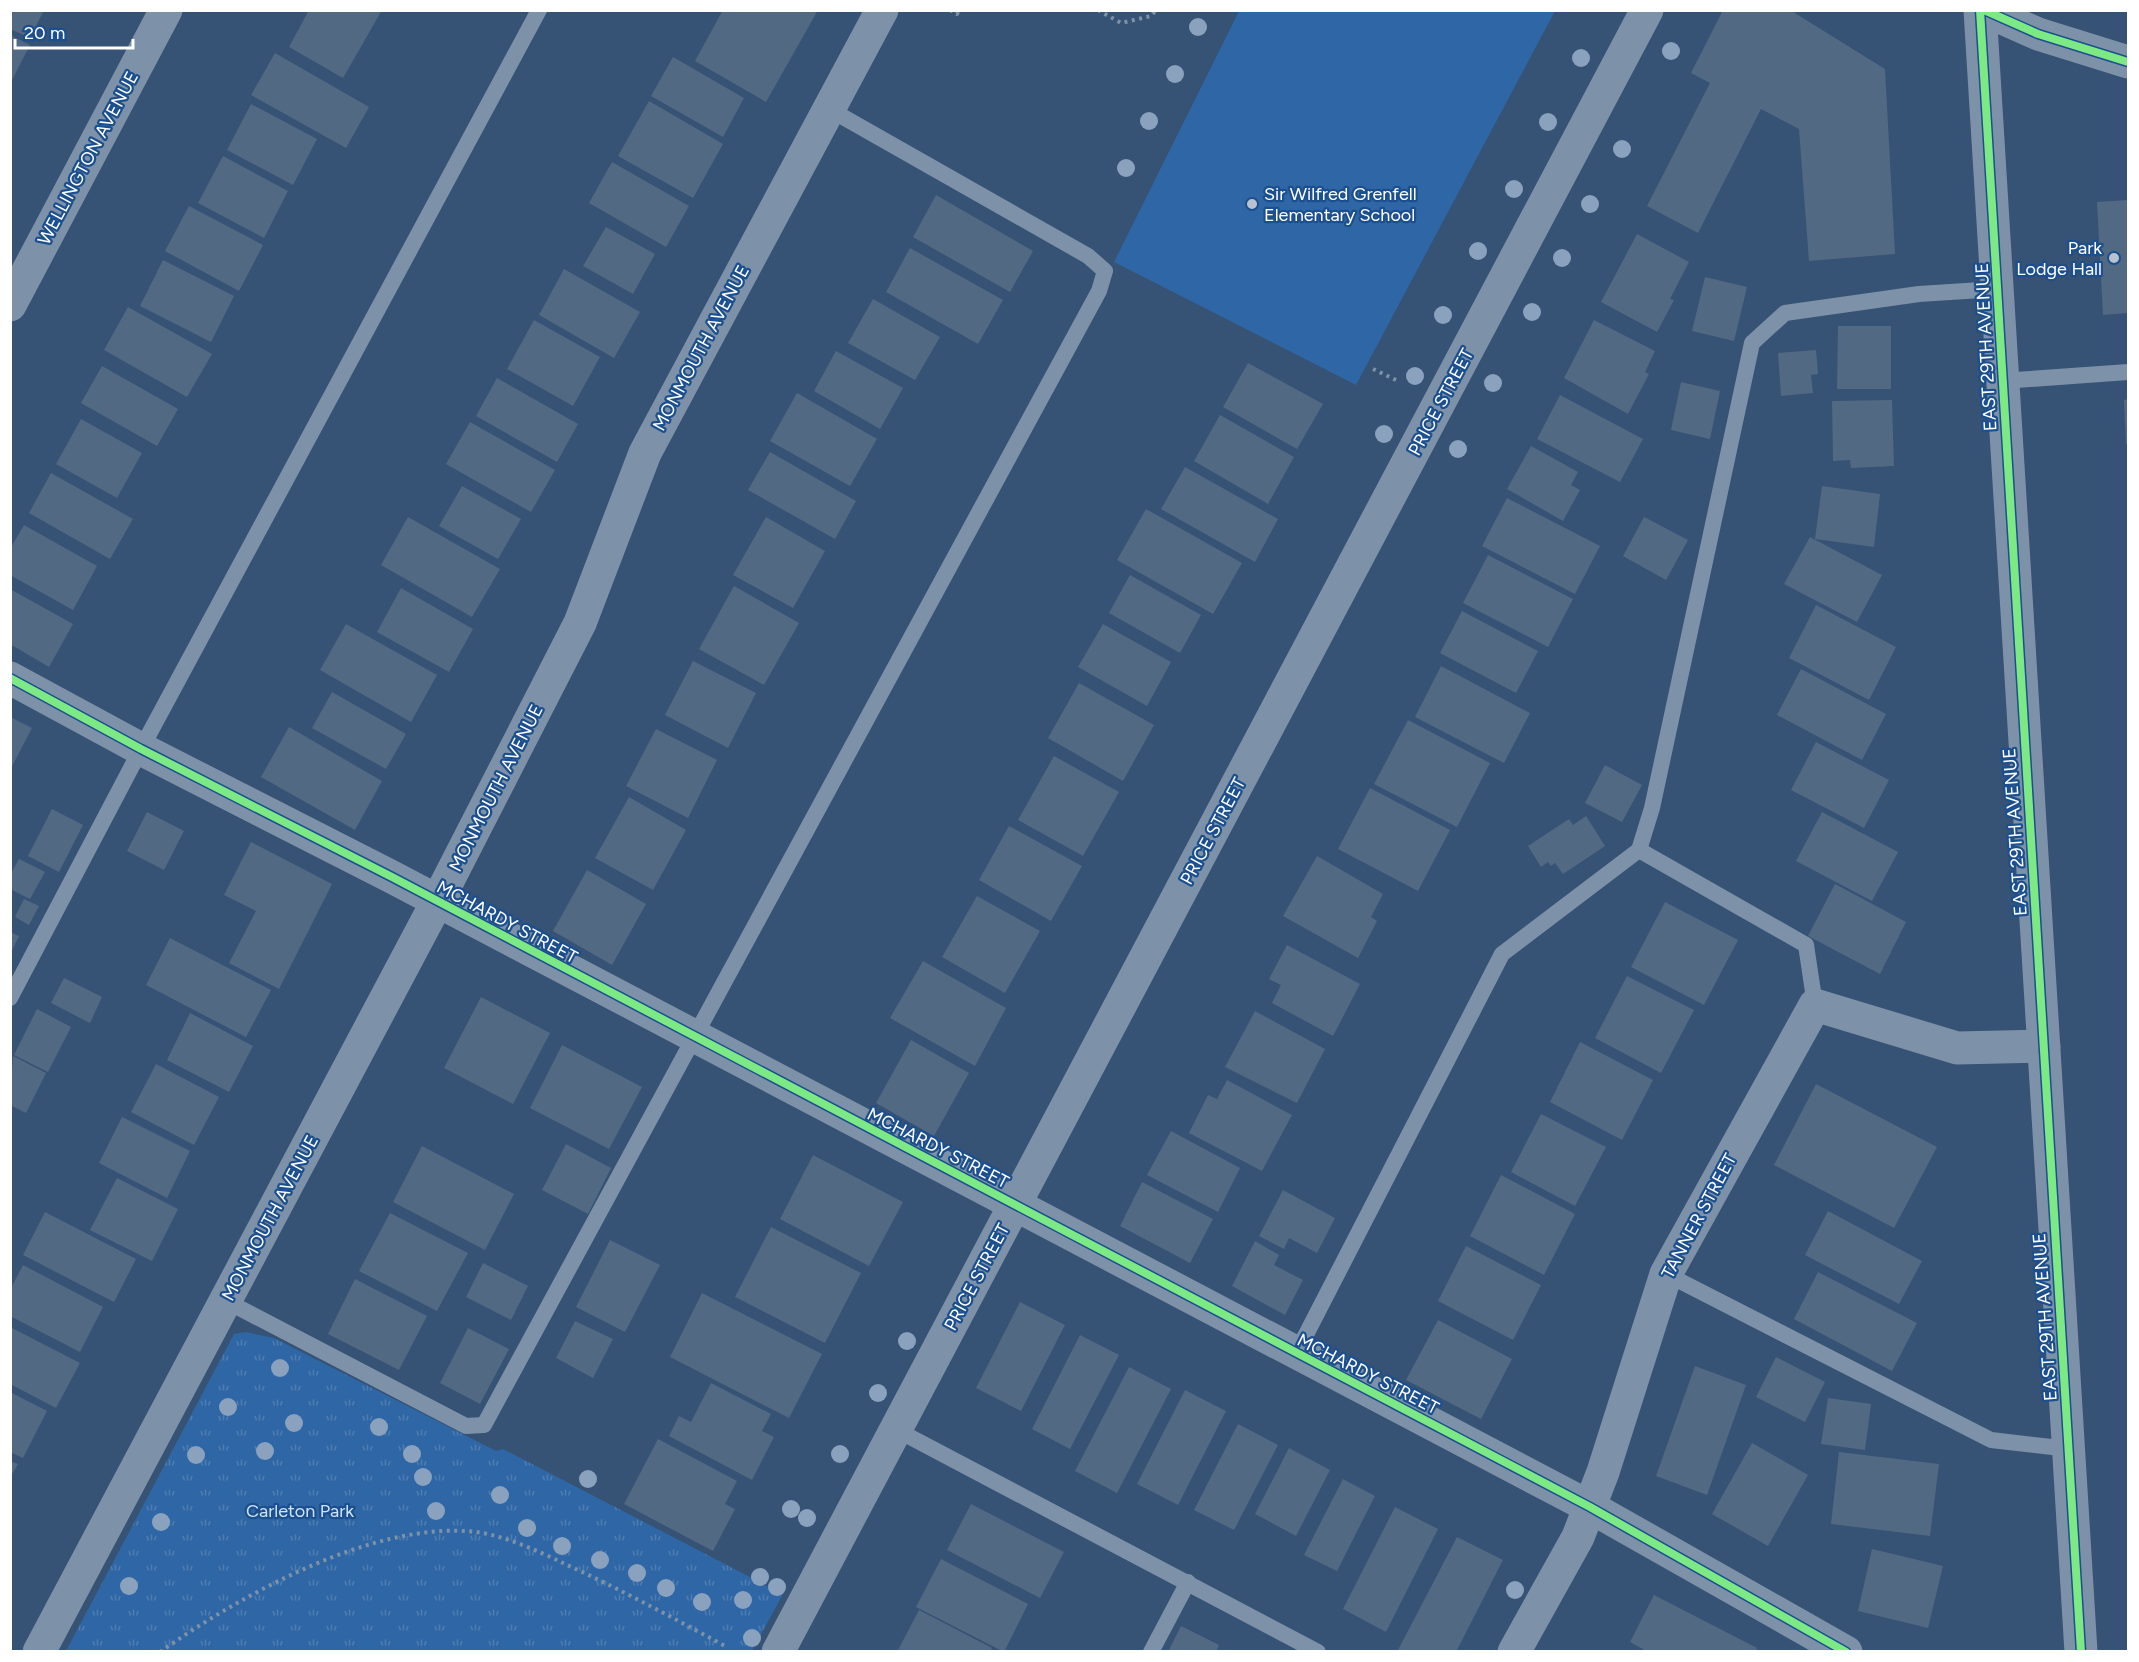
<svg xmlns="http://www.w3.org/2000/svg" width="2139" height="1662" viewBox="0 0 2139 1662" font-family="Figtree,sans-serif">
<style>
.green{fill:#2f66a5}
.park{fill:url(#park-tufts)}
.building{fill:#526984}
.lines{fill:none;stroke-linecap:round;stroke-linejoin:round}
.path{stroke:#7d92a8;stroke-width:4;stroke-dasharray:3 4.5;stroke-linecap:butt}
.service{stroke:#7d92a8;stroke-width:16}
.minor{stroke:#7d92a8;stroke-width:33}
.tertiary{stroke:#7d92a8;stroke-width:33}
.cycleway-casing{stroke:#1b4f8f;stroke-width:11}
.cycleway{stroke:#7ce984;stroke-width:8}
.tree{fill:#8aa2be}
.poi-dot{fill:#b9c2ce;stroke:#1b4f8f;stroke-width:2}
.labels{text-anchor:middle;stroke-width:4.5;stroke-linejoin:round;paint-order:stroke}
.street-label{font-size:18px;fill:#fff;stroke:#1b4f8f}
.poi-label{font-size:18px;fill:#fff;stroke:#1b4f8f;text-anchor:start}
.park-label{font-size:18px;fill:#cfe3fa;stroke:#1b4f8f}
</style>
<defs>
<pattern id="park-tufts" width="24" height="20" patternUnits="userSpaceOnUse" patternTransform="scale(1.5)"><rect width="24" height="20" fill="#2f66a5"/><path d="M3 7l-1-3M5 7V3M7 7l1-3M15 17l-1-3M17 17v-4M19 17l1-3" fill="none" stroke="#4e7db2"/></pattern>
</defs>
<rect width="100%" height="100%" fill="#365274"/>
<polygon class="green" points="1239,11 1555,11 1356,385 1114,262"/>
<polygon class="park" points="246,1332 274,1338 496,1451 503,1449 783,1594 752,1651 66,1651 234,1334"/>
<g class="building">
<polygon points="10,10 44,10 30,38 10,29"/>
<polygon points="309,10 382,10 343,78 289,47"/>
<polygon points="723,10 818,10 766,102 695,61"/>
<polygon points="1723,10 1790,10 1885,69 1895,254 1809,261 1799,129 1761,109 1698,233 1647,206 1710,83 1691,73"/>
<polygon points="10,35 30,45 10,84"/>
<polygon points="275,53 369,107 346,148 251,95"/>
<polygon points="673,57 744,98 723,137 651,96"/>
<polygon points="649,101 723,144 693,198 618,156"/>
<polygon points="251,104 317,139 293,185 227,150"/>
<polygon points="223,156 288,191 264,238 198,203"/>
<polygon points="612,162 689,206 666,247 589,203"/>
<polygon points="936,195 1033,251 1010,292 913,237"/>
<polygon points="2128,200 2128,313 2103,315 2097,202"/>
<polygon points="189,206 263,245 239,291 165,251"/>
<polygon points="606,227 655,254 633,294 583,266"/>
<polygon points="1637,234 1689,262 1670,299 1674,300 1657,332 1601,302"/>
<polygon points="910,248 1003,300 978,344 886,292"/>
<polygon points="163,260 234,296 211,342 140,306"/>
<polygon points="564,269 640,312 614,358 539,315"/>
<polygon points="1705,277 1747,287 1734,341 1692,331"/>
<polygon points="873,299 940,337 915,380 848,343"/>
<polygon points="128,307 212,354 187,397 104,350"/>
<polygon points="534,320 600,357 573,406 507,369"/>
<polygon points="1594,320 1655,351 1645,372 1649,374 1628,414 1564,378"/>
<polygon points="1838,326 1891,326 1891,389 1837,389"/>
<polygon points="1816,350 1818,374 1811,375 1813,393 1781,396 1778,353"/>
<polygon points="836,351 903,388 880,429 814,391"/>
<polygon points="1248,363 1323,404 1297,449 1223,407"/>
<polygon points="102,366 178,409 157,446 81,403"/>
<polygon points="497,378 578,424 557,462 476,416"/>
<polygon points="1681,382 1720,391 1710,439 1671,430"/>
<polygon points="797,393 877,439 850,486 770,441"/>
<polygon points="1560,395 1643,439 1620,482 1537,439"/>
<polygon points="2128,399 2128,444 2126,444 2124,400"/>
<polygon points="1892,400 1894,466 1851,468 1850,460 1833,461 1832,401"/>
<polygon points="1220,415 1294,457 1268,504 1194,461"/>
<polygon points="81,419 142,453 117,498 56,464"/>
<polygon points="470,422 555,470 531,512 446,464"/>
<polygon points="1531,446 1578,472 1571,485 1580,490 1563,521 1507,489"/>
<polygon points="770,452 856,501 835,539 748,490"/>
<polygon points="1185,467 1278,519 1255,562 1161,509"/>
<polygon points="51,473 133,519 110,559 29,513"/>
<polygon points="462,486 521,519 498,559 439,526"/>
<polygon points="1822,486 1880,494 1874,547 1815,539"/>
<polygon points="1507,498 1600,546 1575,594 1482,546"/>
<polygon points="1146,509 1242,563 1213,614 1117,560"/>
<polygon points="408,517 500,569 472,617 381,565"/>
<polygon points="766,517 825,551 793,608 733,575"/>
<polygon points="1644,517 1688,540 1666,580 1623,556"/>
<polygon points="24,525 97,566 73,610 10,575 10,549"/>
<polygon points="1810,537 1882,575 1857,622 1784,584"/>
<polygon points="1488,555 1573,599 1548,647 1463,603"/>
<polygon points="1130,575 1201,615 1180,653 1109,613"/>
<polygon points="734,586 799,623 764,685 699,649"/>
<polygon points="401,588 473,629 449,672 377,632"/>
<polygon points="10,589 73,624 49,667 10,644"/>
<polygon points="1816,605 1896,647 1869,700 1789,658"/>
<polygon points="1462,611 1538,651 1516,693 1440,653"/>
<polygon points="346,624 437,675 411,722 320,670"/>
<polygon points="1103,624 1171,662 1147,706 1078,667"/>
<polygon points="693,661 756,693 728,748 665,715"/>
<polygon points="1441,666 1530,713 1504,763 1415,717"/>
<polygon points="1801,669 1886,714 1862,760 1777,715"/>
<polygon points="1079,683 1154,725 1123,781 1048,738"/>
<polygon points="332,692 406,734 386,769 312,728"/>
<polygon points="10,717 32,728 10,770"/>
<polygon points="1408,720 1490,763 1457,827 1374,784"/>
<polygon points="289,727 382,781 355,830 261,777"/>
<polygon points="656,729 717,760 688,818 626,786"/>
<polygon points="1816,742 1889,780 1864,828 1791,790"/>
<polygon points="1054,756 1119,792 1083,856 1018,820"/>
<polygon points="1605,765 1642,785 1622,822 1585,803"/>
<polygon points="1370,788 1450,830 1418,891 1338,849"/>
<polygon points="629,797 686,830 653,890 595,858"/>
<polygon points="52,809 83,825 59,872 28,856"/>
<polygon points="147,812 184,831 164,870 127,851"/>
<polygon points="1822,812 1898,852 1872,901 1796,861"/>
<polygon points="1586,816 1605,846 1563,874 1555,863 1551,866 1548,862 1541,867 1528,846 1569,819 1573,825"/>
<polygon points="1009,826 1082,866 1051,921 979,880"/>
<polygon points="251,842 332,884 279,989 229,963 256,911 224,895"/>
<polygon points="1317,856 1383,894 1371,917 1377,921 1358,958 1283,916"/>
<polygon points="19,859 45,872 30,899 10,889 10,875"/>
<polygon points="587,870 646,904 612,965 553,931"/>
<polygon points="1835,884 1906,922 1880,974 1808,936"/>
<polygon points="977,896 1040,931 1005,993 942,957"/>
<polygon points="24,899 39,906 29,925 15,917"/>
<polygon points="1665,902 1738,940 1704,1005 1631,967"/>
<polygon points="10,932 19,936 10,954"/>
<polygon points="170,938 271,990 246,1037 146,985"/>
<polygon points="1287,945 1360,984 1333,1036 1272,1003 1281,985 1269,979"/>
<polygon points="923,961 1006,1008 975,1066 890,1018"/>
<polygon points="1627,976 1694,1010 1661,1073 1595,1038"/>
<polygon points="64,978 102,997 90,1023 51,1003"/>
<polygon points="481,997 550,1033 513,1104 444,1068"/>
<polygon points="37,1009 71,1027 48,1072 14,1055"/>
<polygon points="1255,1011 1325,1049 1297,1103 1225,1067"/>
<polygon points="190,1013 253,1046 229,1092 167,1060"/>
<polygon points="911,1040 969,1073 934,1136 876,1103"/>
<polygon points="1580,1042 1653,1080 1622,1140 1550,1102"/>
<polygon points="562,1045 642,1087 609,1149 530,1108"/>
<polygon points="13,1056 46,1073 26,1113 10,1105"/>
<polygon points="156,1064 219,1097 194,1145 131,1112"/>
<polygon points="1227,1080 1292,1115 1262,1171 1189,1133 1208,1095 1217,1099"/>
<polygon points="1816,1084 1937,1147 1894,1228 1774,1165"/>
<polygon points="1541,1114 1606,1147 1575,1206 1511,1172"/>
<polygon points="122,1117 190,1151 167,1198 99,1163"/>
<polygon points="1171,1131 1240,1168 1218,1212 1147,1175"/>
<polygon points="566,1144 611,1168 588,1214 542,1190"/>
<polygon points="422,1146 514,1194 485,1250 393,1202"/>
<polygon points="813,1155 903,1202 869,1266 780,1219"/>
<polygon points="1501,1175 1575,1214 1544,1275 1470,1236"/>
<polygon points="117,1178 178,1209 152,1261 90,1230"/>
<polygon points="1142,1182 1213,1219 1190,1263 1120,1226"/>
<polygon points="1283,1190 1335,1218 1317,1253 1289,1238 1284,1249 1259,1236"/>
<polygon points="1828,1211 1922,1261 1899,1304 1805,1255"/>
<polygon points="45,1212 136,1259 114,1302 23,1255"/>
<polygon points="390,1213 468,1253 437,1311 359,1271"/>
<polygon points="771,1227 861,1273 825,1343 735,1297"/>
<polygon points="610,1240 660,1265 625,1332 576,1307"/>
<polygon points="1255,1241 1279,1255 1274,1265 1303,1280 1285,1315 1232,1286"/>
<polygon points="1466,1246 1541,1285 1513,1340 1438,1301"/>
<polygon points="483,1263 528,1286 511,1320 466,1297"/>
<polygon points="23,1265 103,1307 80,1352 10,1316 10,1290"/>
<polygon points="1818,1272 1917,1323 1892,1371 1794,1319"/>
<polygon points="355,1279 427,1316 399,1370 328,1334"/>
<polygon points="702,1293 822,1354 789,1418 670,1357"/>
<polygon points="1020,1302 1065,1325 1021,1411 976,1388"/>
<polygon points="1438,1320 1512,1359 1481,1419 1406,1380"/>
<polygon points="575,1321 613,1339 593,1378 556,1358"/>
<polygon points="10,1327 80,1363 56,1408 10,1384"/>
<polygon points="468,1328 509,1349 480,1404 440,1383"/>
<polygon points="1080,1335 1119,1355 1070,1449 1032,1429"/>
<polygon points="1776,1357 1825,1382 1805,1422 1756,1397"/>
<polygon points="1695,1366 1746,1385 1707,1495 1656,1476"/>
<polygon points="1129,1367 1171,1389 1117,1493 1075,1471"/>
<polygon points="711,1383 771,1414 762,1431 774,1437 752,1480 669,1436 679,1416 691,1422"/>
<polygon points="1185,1390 1226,1411 1178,1505 1137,1484"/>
<polygon points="10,1392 47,1411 23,1458 10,1452"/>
<polygon points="1828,1398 1871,1404 1865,1450 1821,1444"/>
<polygon points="1238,1424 1278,1445 1234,1530 1194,1510"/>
<polygon points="658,1439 737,1481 725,1504 735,1509 713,1551 624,1504"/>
<polygon points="1752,1443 1808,1475 1768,1546 1712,1514"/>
<polygon points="1289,1448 1330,1470 1296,1536 1255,1514"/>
<polygon points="1839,1452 1939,1464 1930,1536 1831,1524"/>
<polygon points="10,1461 18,1464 10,1478"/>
<polygon points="1343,1479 1375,1496 1337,1571 1304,1555"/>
<polygon points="971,1504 1064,1552 1040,1598 947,1550"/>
<polygon points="1395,1507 1438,1529 1386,1632 1343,1609"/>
<polygon points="1457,1537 1503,1560 1456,1652 1397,1652"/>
<polygon points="1872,1549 1943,1566 1928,1628 1858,1611"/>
<polygon points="941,1559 1028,1604 1004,1652 916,1607"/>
<polygon points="1654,1595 1757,1648 1755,1652 1648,1652 1630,1642"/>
<polygon points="919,1610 992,1648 990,1652 897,1652"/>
<polygon points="1181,1626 1219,1645 1216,1652 1168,1652"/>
</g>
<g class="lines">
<g class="path">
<polyline points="950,10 957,14 959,10"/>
<polyline points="1098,10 1121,23 1151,16 1156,10"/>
<polyline points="1373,369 1396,380"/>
<path d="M160,1652c81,-57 215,-132 316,-120 30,4 62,19 89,32 55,25 108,54 162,83"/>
</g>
<g class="service">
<polyline points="2002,381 2128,372"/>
<polyline points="1639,850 1806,945 1815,1005"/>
<polyline points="10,998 141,749 539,10"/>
<polyline points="1666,1274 1991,1440 2069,1449"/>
<polyline points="226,1301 466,1426 484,1425 1099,291 1105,271 1088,256 829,109"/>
<polyline points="1296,1354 1502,954 1639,850 1652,808 1752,343 1785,313 1919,294 1997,289"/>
<polyline points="895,1429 1318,1652"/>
<polyline points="1151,1652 1188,1582"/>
</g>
<g class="minor">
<polyline points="10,305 166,10"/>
<polyline points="10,678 141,749 392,877 1590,1507 1846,1652"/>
<polyline points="39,1652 437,902 580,623 645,453 882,10"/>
<polyline points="778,1652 1647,10"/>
<polyline points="1514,1652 1578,1537 1603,1472 1666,1274 1815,1005 1957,1048 2044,1046"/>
</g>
<g class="tertiary">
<polyline points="1980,10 2081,1652"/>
<polyline points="1984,10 2038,34 2128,62"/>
</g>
<defs>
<g id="cycleway">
<polyline points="1980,10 2081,1652"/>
<polyline points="1984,10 2038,34 2128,62"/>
<polyline points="10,678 141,749 392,877 1590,1507 1846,1652"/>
</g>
</defs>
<use href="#cycleway" class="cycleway-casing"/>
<use href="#cycleway" class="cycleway"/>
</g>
<g class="tree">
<circle cx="1198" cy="27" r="9"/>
<circle cx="1671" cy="51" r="9"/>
<circle cx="1581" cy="58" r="9"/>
<circle cx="1175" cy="74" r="9"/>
<circle cx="1149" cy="121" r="9"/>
<circle cx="1548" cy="122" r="9"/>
<circle cx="1622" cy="149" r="9"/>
<circle cx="1126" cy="168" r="9"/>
<circle cx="1514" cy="189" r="9"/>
<circle cx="1590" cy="204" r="9"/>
<circle cx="1478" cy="251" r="9"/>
<circle cx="1562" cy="258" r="9"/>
<circle cx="1532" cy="312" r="9"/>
<circle cx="1443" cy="315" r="9"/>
<circle cx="1415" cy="376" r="9"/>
<circle cx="1493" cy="383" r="9"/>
<circle cx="1384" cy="434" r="9"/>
<circle cx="1458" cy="449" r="9"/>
<circle cx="907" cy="1341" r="9"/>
<circle cx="280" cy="1368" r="9"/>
<circle cx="878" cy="1393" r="9"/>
<circle cx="228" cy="1407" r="9"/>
<circle cx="294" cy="1423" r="9"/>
<circle cx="379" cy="1427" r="9"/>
<circle cx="265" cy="1451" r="9"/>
<circle cx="412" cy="1454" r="9"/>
<circle cx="840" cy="1454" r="9"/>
<circle cx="196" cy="1455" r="9"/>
<circle cx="423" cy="1477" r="9"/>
<circle cx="588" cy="1479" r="9"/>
<circle cx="500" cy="1495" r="9"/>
<circle cx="791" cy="1509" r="9"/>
<circle cx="436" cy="1511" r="9"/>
<circle cx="807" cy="1518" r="9"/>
<circle cx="161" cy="1522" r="9"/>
<circle cx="527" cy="1528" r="9"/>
<circle cx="562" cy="1546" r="9"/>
<circle cx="600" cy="1560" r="9"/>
<circle cx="637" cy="1573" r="9"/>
<circle cx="760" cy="1577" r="9"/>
<circle cx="129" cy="1586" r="9"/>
<circle cx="777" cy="1587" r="9"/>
<circle cx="666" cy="1588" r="9"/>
<circle cx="1515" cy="1590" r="9"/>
<circle cx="743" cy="1600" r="9"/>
<circle cx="702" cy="1602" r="9"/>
<circle cx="752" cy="1638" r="9"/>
</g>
<g class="poi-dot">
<circle cx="1252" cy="204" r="6"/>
<circle cx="2114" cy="258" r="6"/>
</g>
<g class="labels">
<g class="street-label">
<text transform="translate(88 158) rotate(-62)" y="6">WELLINGTON AVENUE</text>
<text transform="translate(1986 347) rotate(-93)" y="6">EAST 29TH AVENUE</text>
<text transform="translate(701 348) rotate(-62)" y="6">MONMOUTH AVENUE</text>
<text transform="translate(1441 402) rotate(-62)" y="6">PRICE STREET</text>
<text transform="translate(496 788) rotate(-63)" y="6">MONMOUTH AVENUE</text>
<text transform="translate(1213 831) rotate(-62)" y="6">PRICE STREET</text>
<text transform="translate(2015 832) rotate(-94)" y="6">EAST 29TH AVENUE</text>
<text transform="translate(507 922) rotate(28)" y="6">MCHARDY STREET</text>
<text transform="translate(938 1148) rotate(27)" y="6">MCHARDY STREET</text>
<text transform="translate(1699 1216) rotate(-62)" y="6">TANNER STREET</text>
<text transform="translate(270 1218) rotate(-62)" y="6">MONMOUTH AVENUE</text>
<text transform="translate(977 1277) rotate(-62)" y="6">PRICE STREET</text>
<text transform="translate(2045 1317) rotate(-94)" y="6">EAST 29TH AVENUE</text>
<text transform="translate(1368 1374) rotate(27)" y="6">MCHARDY STREET</text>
</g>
<g class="poi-label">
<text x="1264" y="200">Sir Wilfred Grenfell<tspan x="1264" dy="21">Elementary School</tspan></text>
<text x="2102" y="254" text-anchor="end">Park<tspan x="2102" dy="21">Lodge Hall</tspan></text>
</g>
<g class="park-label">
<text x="300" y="1517">Carleton Park</text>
</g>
</g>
<rect width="2139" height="1662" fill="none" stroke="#ffffff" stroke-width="24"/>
<path d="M15 39v9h118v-9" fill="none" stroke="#ffffff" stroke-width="3"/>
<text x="24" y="39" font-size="18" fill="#ffffff" stroke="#1b4f8f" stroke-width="4.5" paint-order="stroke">20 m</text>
</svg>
